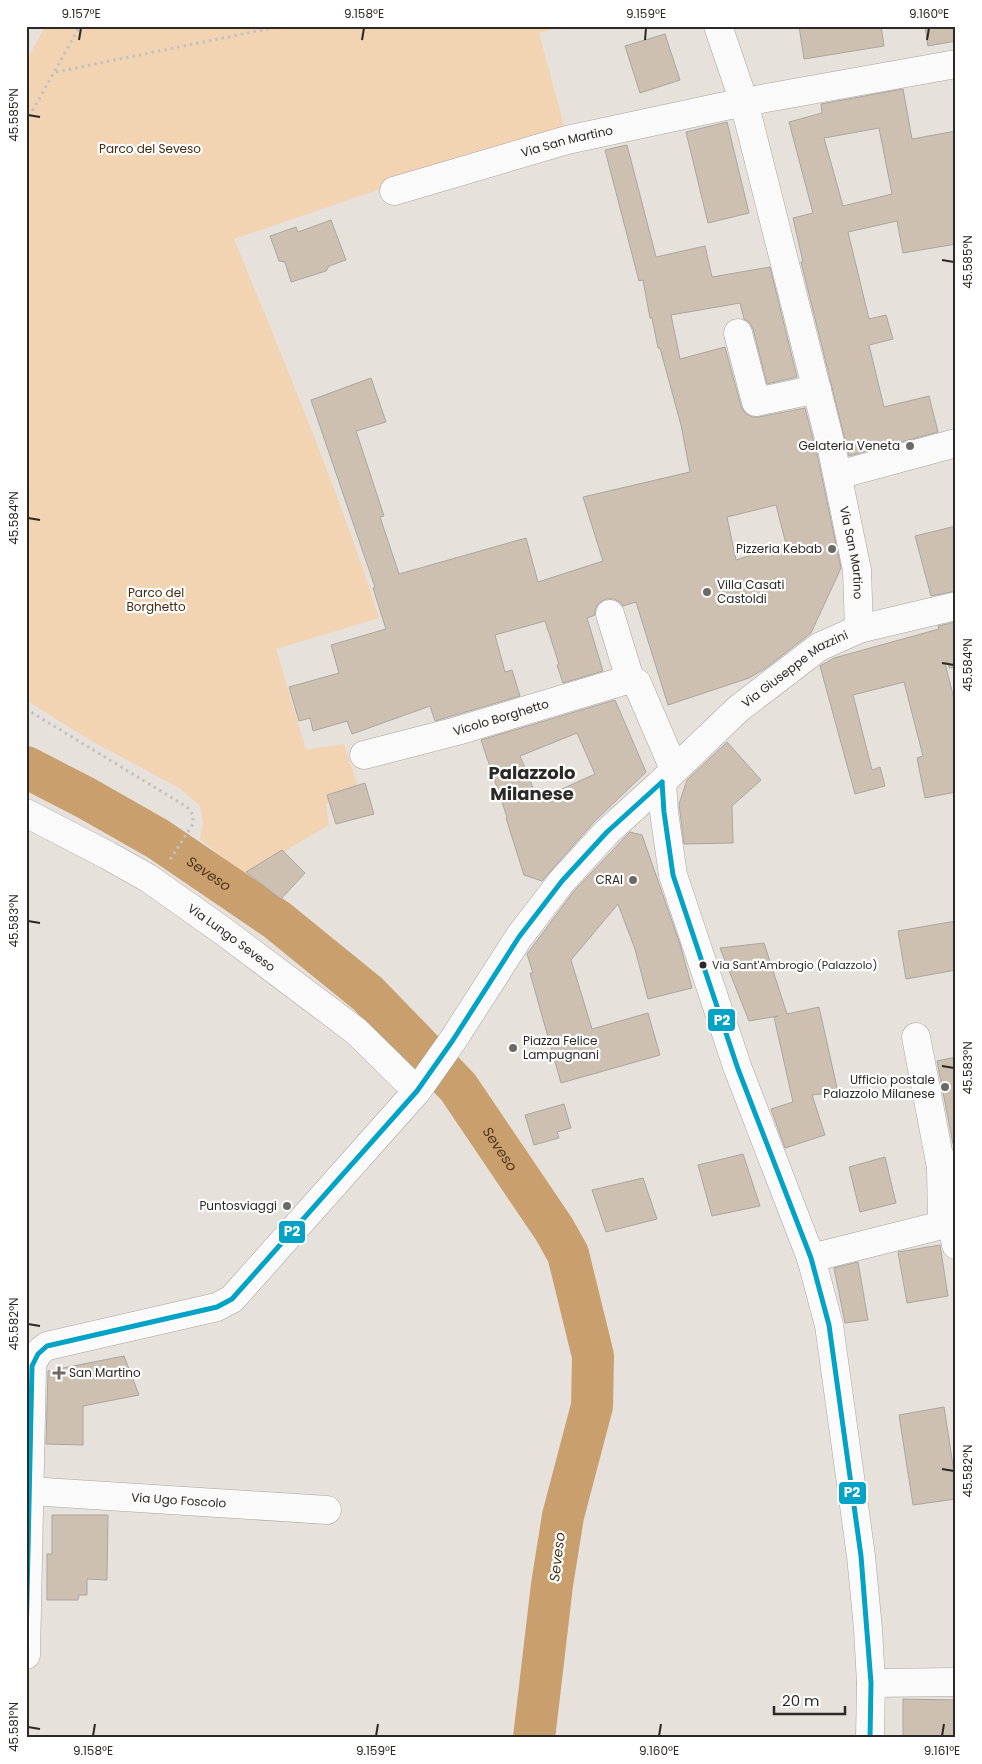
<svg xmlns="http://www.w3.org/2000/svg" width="982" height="1764" viewBox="0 0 982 1764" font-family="Poppins,sans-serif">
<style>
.green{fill:#f2d3b2}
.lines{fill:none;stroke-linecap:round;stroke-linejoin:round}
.river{stroke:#c99f6e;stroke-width:42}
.building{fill:#cec0b0;stroke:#a9a6a1;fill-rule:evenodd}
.minor-casing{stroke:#a8a4a1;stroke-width:29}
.path{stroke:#c3c2c1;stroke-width:3;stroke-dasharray:2.5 4;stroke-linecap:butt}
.minor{stroke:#fbfafa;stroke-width:28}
.bus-1-casing{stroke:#fff;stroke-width:9}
.bus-1{stroke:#02a3c6;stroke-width:5}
.ticks{fill:none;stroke:#2c2825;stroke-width:2}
.poi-dot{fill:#6d6965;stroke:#fff;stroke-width:2}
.bus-dot{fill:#2c2825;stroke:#fff;stroke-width:2}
.labels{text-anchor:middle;stroke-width:4.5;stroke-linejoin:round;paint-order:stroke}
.bus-label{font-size:11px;fill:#2c2825;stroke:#fff;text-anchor:start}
.street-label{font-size:12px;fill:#2c2825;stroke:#fff}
.park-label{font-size:12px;fill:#432a0d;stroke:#fff}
.poi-label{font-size:12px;fill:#2c2825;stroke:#fff;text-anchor:end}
.water-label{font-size:14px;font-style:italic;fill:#4f3619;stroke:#fff}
.district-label{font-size:18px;font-weight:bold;fill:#2c2825;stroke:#fff}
.line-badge{stroke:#fff;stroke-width:2}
.badge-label{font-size:14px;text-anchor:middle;font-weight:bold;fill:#fff}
.neatline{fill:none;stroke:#2c2825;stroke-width:2}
.ticks-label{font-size:12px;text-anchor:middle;fill:#2c2825}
</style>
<rect width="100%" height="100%" fill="#e6e1db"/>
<path class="green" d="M45,26h518l-24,7 25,93 -330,113c51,125 104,250 145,379l-103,31 30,101 38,-6 16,48 -34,12 3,21 -39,23 -41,31 -49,-40 3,-17 -3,-16 -19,-17 -93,-50 -62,-39v-638z"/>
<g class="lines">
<path class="river" id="s1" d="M26,767l60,31 72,41 119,81 91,74 90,93 96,142 14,25 25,102 -1,50 -29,110 -11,69 -18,153"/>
</g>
<g class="building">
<polygon points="799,26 881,26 884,46 804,59"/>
<polygon points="925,26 956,26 956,41 928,46"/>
<polygon points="665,34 680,80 640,93 625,46"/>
<path d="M903,89l9,50 44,-8v113l-53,9 -6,-32 -49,11 21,87 17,-4 7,24 -24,6 15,62 45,-11 9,36 -89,24 -48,-194h2l-10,-44 20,-5 -24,-91 33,-9 -1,-9zM879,128l13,66 -49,12 -19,-68z"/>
<polygon points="727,122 749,213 708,223 686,132"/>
<path d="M627,145l29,112 49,-11 7,31 58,-10 27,110 -30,7 -14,-55 -4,-7 -5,-3 -4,-16 -69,12 9,44 45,-12 16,59 4,7 7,4h7l46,-9 12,46 24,114 -30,65 -45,35 -17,10 -81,27 -32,-103 -13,4 -3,-4 -6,-3h-8l-8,5 -3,6v5l-8,3 16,53 -40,12 -6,-18 2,-1 -14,-43 -50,14 10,37 7,-2 8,26 -85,25 -5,-15 -78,28 -5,-13 -34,10 -3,-13 -11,3 -10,-34 50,-14 -8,-28 55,-16 -13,-41 2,-1 -64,-187 60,-22 15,44 -30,9 28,85 -4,1 19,57 127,-36 12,44 65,-21 -20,-64 107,-25 -9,-47 -21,-77h-2l-6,-30h-2l-7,-38 -4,1 -34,-131zM776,505l10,39 -50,16 -9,-43z"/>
<polygon points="331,220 346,260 329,266 326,271 291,282 285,262 279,261 270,236 296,227 298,232"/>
<polygon points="956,526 956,591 931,596 915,536"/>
<polygon points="956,622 956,667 949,668 948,662 945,663 956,707 956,792 925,798 917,758 923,756 904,682 853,695 872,770 880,767 885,786 855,794 820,666 834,658 939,629 938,626"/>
<path d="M615,700l31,72 -51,49 -53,60 -18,-6 -18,-57 1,-1 -26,-77zM577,733l18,41 -57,26 -18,-44z"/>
<polygon points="727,742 761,780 732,806 733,843 684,844 679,804 687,780"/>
<polygon points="365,783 374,814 336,824 327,795"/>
<polygon points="630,832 642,835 680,944 692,988 648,999 635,949 618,904 571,960 592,1029 648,1013 660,1055 561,1083 530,973 533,973 527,954 574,891"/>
<polygon points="282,850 305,873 281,899 246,872"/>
<polygon points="956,921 956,970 906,979 898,931"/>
<polygon points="764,943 787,1014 819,1007 838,1092 812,1095 825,1135 785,1148 771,1109 793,1102 774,1017 778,1016 749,1021 720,948"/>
<polygon points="956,1057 956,1144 953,1144 937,1061"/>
<polygon points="564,1104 571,1128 557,1132 559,1138 534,1145 525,1115"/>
<polygon points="743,1154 760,1206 712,1216 698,1165"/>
<polygon points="885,1157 896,1203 860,1212 849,1167"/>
<polygon points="643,1178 657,1219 606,1232 592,1190"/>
<polygon points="940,1245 948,1296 907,1303 898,1252"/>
<polygon points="858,1262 868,1320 845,1323 834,1268"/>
<polygon points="124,1356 139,1395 83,1406 83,1445 46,1444 48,1371"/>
<polygon points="944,1407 956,1485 956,1499 913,1505 899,1415"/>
<polygon points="52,1515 108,1515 107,1580 87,1579 87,1595 79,1595 78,1600 47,1600 47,1554 52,1554"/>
<polygon points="903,1699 956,1700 956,1738 903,1738"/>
</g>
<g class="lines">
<defs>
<g id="minor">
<path id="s2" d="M718,26l26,76 88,348 25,120 2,59"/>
<path id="s3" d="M394,191l173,-51 177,-38 212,-38"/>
<polyline points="738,333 756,402 817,389"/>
<polyline points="838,475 956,443"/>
<polyline points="610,614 630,679"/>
<path id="s4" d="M364,755l93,-24 173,-52 7,4 37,86"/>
<polyline points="662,782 664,812 673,875 738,1069 811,1258 829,1325 861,1556 868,1629 871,1683 870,1738"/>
<path id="s5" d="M26,813l81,42 41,23 75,53 133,100 61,60"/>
<polyline points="916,1037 941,1167 956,1164"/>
<polyline points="941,1167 942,1225"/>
<path d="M811,1258l131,-33c12,1 12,10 14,20"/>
<path id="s6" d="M29,1491l298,19"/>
<path id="s7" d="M26,1655l6,-289c3,-10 7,-15 15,-20l170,-39 15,-8 185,-208 36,-51 66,-103 43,-56 45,-49 55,-50 76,-73 81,-62 40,-18 97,-23"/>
<polyline points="871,1683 956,1682"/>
</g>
</defs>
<use href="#minor" class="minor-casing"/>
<g class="path">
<polyline points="56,72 282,26"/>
<polyline points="26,122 80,26"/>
<polyline points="26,709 187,807 193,815 193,824 169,861"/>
</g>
<use href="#minor" class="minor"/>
<defs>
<g id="bus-1">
<polyline points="662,782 664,812 673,875 738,1069 811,1258 829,1325 861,1556 871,1683 870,1738"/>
<polyline points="26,1643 32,1366 38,1354 47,1346 217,1307 232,1299 417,1091 453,1040 519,937 562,881 607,832 662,782"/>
</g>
</defs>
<use href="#bus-1" class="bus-1-casing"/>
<use href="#bus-1" class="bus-1"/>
</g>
<path class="ticks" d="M79,40l2,-12M362,40l2,-12M645,40l1,-12M927,40l2,-12M28,115l12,2M942,260l12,2M28,518l12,2M942,663l12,2M28,921l12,2M942,1066l12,2M28,1324l12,2M942,1469l12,2M28,1727l12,2M93,1736l2,-12M376,1736l2,-12M659,1736l2,-12M942,1736l2,-12"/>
<g class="poi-dot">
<circle cx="910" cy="446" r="5"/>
<circle cx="832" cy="549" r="5"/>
<circle cx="707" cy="592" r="5"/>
<circle cx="633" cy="880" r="5"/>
<circle cx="513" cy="1048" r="5"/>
<circle cx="945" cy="1087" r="5"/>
<circle cx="287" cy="1206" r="5"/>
<path d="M56.5 1365.5h5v5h5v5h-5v5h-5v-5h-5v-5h5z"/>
</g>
<circle class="bus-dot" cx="703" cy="965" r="4.5"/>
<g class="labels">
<g class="bus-label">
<text x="712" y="969">Via Sant'Ambrogio (Palazzolo)</text>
</g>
<g class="street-label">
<text dy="4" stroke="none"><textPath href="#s3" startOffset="180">Via San Martino</textPath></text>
<text dy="4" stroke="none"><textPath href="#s2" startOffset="544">Via San Martino</textPath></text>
<text dy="4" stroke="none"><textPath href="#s7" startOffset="1356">Via Giuseppe Mazzini</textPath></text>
<text dy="4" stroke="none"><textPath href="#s4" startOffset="142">Vicolo Borghetto</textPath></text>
<text dy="4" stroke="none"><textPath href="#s5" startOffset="241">Via Lungo Seveso</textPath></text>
<text dy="4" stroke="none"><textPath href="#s6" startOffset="150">Via Ugo Foscolo</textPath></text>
</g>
<g class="park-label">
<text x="150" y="153">Parco del Seveso</text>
<text x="156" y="597">Parco del<tspan x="156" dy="14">Borghetto</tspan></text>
</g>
<g class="poi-label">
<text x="900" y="450">Gelateria Veneta</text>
<text x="822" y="553">Pizzeria Kebab</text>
<text x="717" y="589" text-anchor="start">Villa Casati<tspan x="717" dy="14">Castoldi</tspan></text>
<text x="623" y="884">CRAI</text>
<text x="523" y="1045" text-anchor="start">Piazza Felice<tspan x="523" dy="14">Lampugnani</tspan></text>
<text x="935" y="1084">Ufficio postale<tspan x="935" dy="14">Palazzolo Milanese</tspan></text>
<text x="277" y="1210">Puntosviaggi</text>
<text x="69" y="1377" text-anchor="start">San Martino</text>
</g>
<g class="water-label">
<text dy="5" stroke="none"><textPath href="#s1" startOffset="212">Seveso</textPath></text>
<text dy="5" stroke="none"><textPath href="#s1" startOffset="616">Seveso</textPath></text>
<text transform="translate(557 1557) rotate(-83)" y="5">Seveso</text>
</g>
<g class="district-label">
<text x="532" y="779">Palazzolo<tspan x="532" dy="21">Milanese</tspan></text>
</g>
</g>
<g class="line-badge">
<rect x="707" y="1008" width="29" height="24" rx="5" fill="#02a3c6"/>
<rect x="278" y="1220" width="28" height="24" rx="5" fill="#02a3c6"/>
<rect x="838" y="1481" width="29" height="24" rx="5" fill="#02a3c6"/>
</g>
<g class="badge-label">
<text x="722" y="1025">P2</text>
<text x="292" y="1236">P2</text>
<text x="852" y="1497">P2</text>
</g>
<rect width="982" height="1764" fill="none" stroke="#ffffff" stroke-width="55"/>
<path d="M774 1706v8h71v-8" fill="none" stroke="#2c2825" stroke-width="2.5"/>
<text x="782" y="1706" font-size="15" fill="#2c2825" stroke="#ffffff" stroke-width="4" paint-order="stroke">20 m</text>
<rect x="28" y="28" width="926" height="1708" class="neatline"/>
<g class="ticks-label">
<text x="81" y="18">9.157°E</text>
<text x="364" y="18">9.158°E</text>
<text x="646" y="18">9.159°E</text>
<text x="929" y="18">9.160°E</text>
<text transform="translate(14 115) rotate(-90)" y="4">45.585°N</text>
<text transform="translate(968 262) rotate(-90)" y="4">45.585°N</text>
<text transform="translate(14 518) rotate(-90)" y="4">45.584°N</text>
<text transform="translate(968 665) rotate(-90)" y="4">45.584°N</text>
<text transform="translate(14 921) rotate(-90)" y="4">45.583°N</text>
<text transform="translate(968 1068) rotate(-90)" y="4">45.583°N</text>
<text transform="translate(14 1324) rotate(-90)" y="4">45.582°N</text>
<text transform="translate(968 1471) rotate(-90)" y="4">45.582°N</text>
<text transform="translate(14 1727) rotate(-90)" y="4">45.581°N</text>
<text x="93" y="1755">9.158°E</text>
<text x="376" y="1755">9.159°E</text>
<text x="659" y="1755">9.160°E</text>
<text x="942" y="1755">9.161°E</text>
</g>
</svg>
